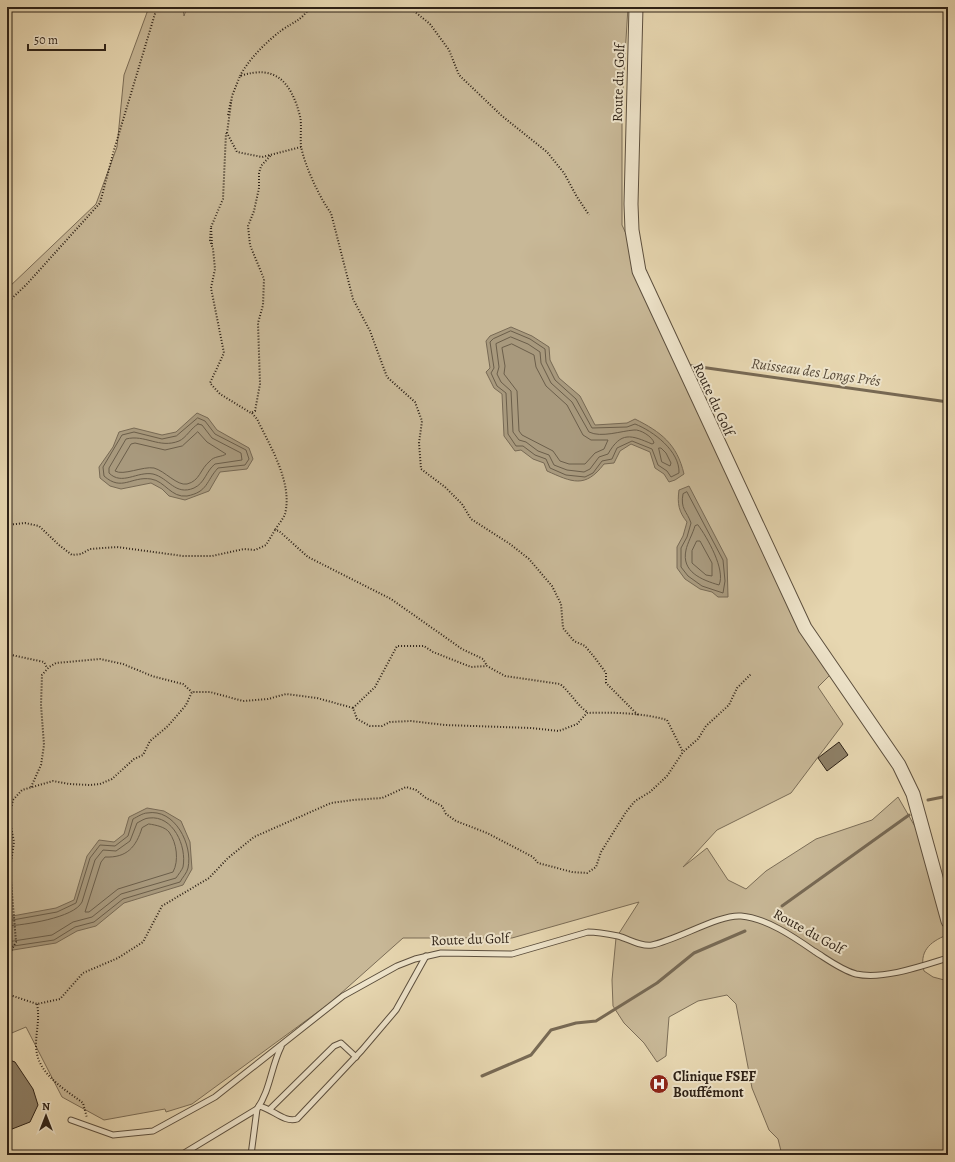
<svg xmlns="http://www.w3.org/2000/svg" width="955" height="1162" viewBox="0 0 955 1162" font-family="Alegreya,serif">
<style>
.green{fill:#c8b897;stroke:#7b6d57}
.water{fill:#a8997d;stroke:#776954}
.lines{fill:none;stroke-linecap:round;stroke-linejoin:round}
.shore{stroke:#6b5e4a;stroke-width:1}
.stream{stroke:#776954;stroke-width:3}
.building{fill:#8e8067;stroke:#2e2217}
.service-casing{stroke:#5c4f3e;stroke-width:7}
.tertiary-casing{stroke:#5c4f3e;stroke-width:15}
.path{stroke:#2e2217;stroke-width:2;stroke-dasharray:1 2;stroke-linecap:butt}
.service{stroke:#efe5cc;stroke-width:5}
.tertiary{stroke:#efe5cc;stroke-width:13}
.labels{text-anchor:middle;stroke-width:4;stroke-linejoin:round;paint-order:stroke}
.street-label{font-size:14px;fill:#2e2217;stroke:#efe5cc}
.poi-label{font-size:14px;font-weight:bold;fill:#2e2217;stroke:#efe5cc;text-anchor:start}
.water-label{font-size:15px;font-style:italic;fill:#594c3b;stroke:#efe5cc}
</style>
<rect width="100%" height="100%" fill="#e7d7b1"/>
<filter id="stains"><feTurbulence type="fractalNoise" baseFrequency=".005" numOctaves="4"/><feColorMatrix values="0 0 0 0 .2 0 0 0 0 .09 0 0 0 0 .02 0 0 0 .5 -.17"/></filter>
<radialGradient id="worn" r=".72"><stop offset=".6" stop-color="#630" stop-opacity="0"/><stop offset="1" stop-color="#630" stop-opacity=".3"/></radialGradient>
<path class="green" d="M149,7h34l1,9 3,-9h441l-6,97v121l209,449 -13,13 25,37 -52,69 -74,37 -34,37 24,-19 21,32 18,9 20,-18 50,-32 56,-19 26,-23 19,33 30,105c-18,7 -28,17 -23,36l9,6 15,4v174h-166l-4,-16 -9,-9 -17,-42 -16,-84 -9,-9 -29,6 -29,16 -3,39 -9,6 -13,-19 -20,-20 -11,-17 -1,-26 4,-42 23,-36 -127,36h-109l-73,65 -138,101 -26,8 -1,-3 -61,11 -42,-23 -36,-70 -19,8v-746l89,-85 21,-57 7,-72z"/>
<g class="water">
<path d="M511,327l21,9 17,11 1,13 9,18 21,18 15,29 32,-2 8,-4c26,13 42,25 49,55l-9,6 -6,2 -5,-8 -9,-6 -5,-16 -19,-8 -11,7 -6,12 -10,1c-19,25 -32,18 -57,7l-3,-8 -11,-4 -12,-9 -6,1 -11,-15 -2,-42 -8,-6 -8,-16 4,-4 -4,-27 4,-5z"/>
<polygon points="197,413 208,418 217,430 249,448 253,459 247,469 220,472 209,491 185,500 169,496 162,489 151,483 121,489 110,486 100,478 99,467 113,447 119,432 134,428 162,435 176,432"/>
<path d="M689,486l38,73 1,38h-10l-6,-5 -12,-3 -15,-10 -8,-11v-21l6,-11 4,-14c-8,-10 -10,-18 -8,-32z"/>
<polygon points="147,808 164,811 181,821 190,842 192,869 183,885 124,903 96,926 77,931 56,943 7,951 7,917 56,908 74,900 87,856 99,840 114,842 124,834 129,817"/>
</g>
<g class="lines">
<g class="shore">
<path d="M511,331l19,8 15,10 1,13 9,18 21,19 16,29 35,-1 8,-3c18,7 45,27 44,49l-8,4 -4,-6 -9,-6 -6,-16 -20,-8 -15,7 -5,11 -10,2 -9,12 -8,4 -19,-2 -16,-7 -4,-9 -11,-4 -12,-9h-7l-8,-12 -2,-41 -9,-7 -6,-13 3,-5 -4,-26 3,-3z"/>
<path d="M511,337l17,7 12,8 1,11 10,20 21,19 17,30c12,6 32,-1 45,-2 6,-1 19,7 20,13l-2,1c-21,-9 -31,-13 -44,10l-9,3 -9,12 -6,3 -17,-2 -13,-5 -5,-10 -11,-4 -12,-9 -7,-2 -6,-8 -2,-41 -10,-9 -4,-8 2,-7 -3,-23z"/>
<polygon points="512,344 534,355 536,367 546,386 567,405 583,435 591,440 608,440 604,449 595,453 585,464 569,464 560,461 553,451 522,435 519,431 517,391 504,374 505,366 502,348"/>
<path d="M198,418l7,3 10,13 31,16 3,9 -4,6 -27,3c-12,13 -10,24 -31,28 -16,2 -22,-15 -36,-17 -20,-3 -29,13 -47,-3l-1,-9 19,-32 12,-3 28,7 14,-3z"/>
<path d="M198,424l4,1 10,13 29,15 1,7 -27,4c-9,7 -10,19 -21,24 -19,8 -25,-10 -41,-14 -16,-3 -31,12 -44,-1v-5l17,-29c19,-5 33,10 53,2 7,-3 12,-13 19,-17z"/>
<path d="M198,432l9,10 19,12c-4,3 -12,2 -16,7 -10,8 -10,20 -23,23 -10,2 -22,-13 -33,-16 -11,-2 -31,8 -39,3l16,-27 4,-1 30,7 17,-4z"/>
<polygon points="659,448 661,448 666,453 671,463 670,466 662,462"/>
<path d="M687,492l36,68 2,21 -2,12 -21,-7 -14,-10 -7,-9v-19l6,-11 4,-14c-4,-12 -11,-14 -8,-29z"/>
<path d="M698,525c9,12 28,45 21,60 -17,-5 -38,-13 -33,-35 1,-6 7,-17 9,-24z"/>
<polygon points="697,541 700,541 712,563 712,576 706,575 692,563 692,551"/>
<path d="M149,824c7,1 16,3 20,8 8,11 10,29 4,40l-55,17 -29,23h-4l16,-50 4,-5c22,1 31,-10 37,-29z"/>
<path d="M7,921l50,-9 19,-9 14,-45 10,-13 15,1 13,-10 5,-17c4,-2 10,-6 14,-6 28,-5 46,32 41,55 -1,5 -6,10 -8,14l-57,17 -29,23 -19,5 -21,13 -47,7"/>
<path d="M7,926c17,-1 67,-8 75,-24l13,-42 8,-10 13,1 14,-10 7,-18c4,-2 8,-5 12,-5 24,-3 38,28 34,49 -1,3 -5,8 -7,11l-55,16 -29,23 -19,5 -21,13 -45,7"/>
</g>
<g class="stream">
<polyline points="686,365 948,402"/>
<polyline points="928,800 948,796"/>
<polyline points="782,906 909,815"/>
<polyline points="482,1076 531,1055 551,1030 576,1023 596,1021 657,983 694,953 745,931"/>
</g>
</g>
<g class="building">
<polygon points="839,742 848,755 827,771 818,758"/>
<polygon points="7,1059 15,1062 33,1089 38,1105 30,1122 7,1131"/>
</g>
<g class="lines">
<defs>
<g id="service">
<path d="M259,1106c14,3 25,17 38,13l65,-69 34,-40 30,-54"/>
<polyline points="270,1109 334,1046 341,1043 356,1057"/>
<path d="M71,1120l42,15 40,-4 62,-34 128,-101 54,-30 18,-7 26,-6 71,1 76,-22c10,0 20,2 30,4 11,3 23,11 34,9 25,-5 68,-31 89,-29 25,2 53,21 73,35 13,8 27,19 42,23 27,6 66,-8 92,-16"/>
<path d="M181,1155l76,-46c13,-18 14,-42 24,-62"/>
<polyline points="251,1155 257,1109"/>
</g>
<polyline id="tertiary" points="636,7 631,204 632,230 639,271 805,628 899,765 913,794 948,921"/>
</defs>
<use href="#service" class="service-casing"/>
<use href="#tertiary" class="tertiary-casing"/>
<g class="path">
<polyline points="409,7 430,24 449,50 459,75 502,116 547,152 564,173 577,197 589,215"/>
<path d="M240,76c8,-16 27,-35 42,-46 13,-9 19,-9 28,-23"/>
<polyline points="228,115 231,100"/>
<path d="M301,147l-39,10 -25,-5 -10,-19 5,-37 8,-20c36,-12 51,6 60,40 2,9 0,20 1,30 3,18 19,53 30,67l22,86 17,32 17,46 28,25 7,19 -3,22 2,26 24,18 17,17 9,15 39,25 19,15 23,27 9,18 2,24 11,13 11,5 10,12 11,15v10l32,32"/>
<polyline points="211,227 223,199 226,133"/>
<polyline points="212,244 211,227 210,240 213,249 215,269 211,288 224,353 210,383 220,394 251,413 255,411 260,384 258,323 263,305 264,279 250,245 248,226 254,211 259,188 259,173 261,166 271,155"/>
<polyline points="7,303 26,285 100,203 114,150 157,7"/>
<path d="M252,413l5,6c13,27 36,64 28,95 -2,5 -7,11 -10,16"/>
<polyline points="7,525 25,523 39,526 59,545 72,555 81,554 90,549 117,547 183,556 212,556 244,549 255,550 266,545 275,530 279,531 308,557 391,599 462,649 483,659 487,666"/>
<polyline points="7,654 44,662 47,668"/>
<path d="M353,708l22,-21 22,-41h27l9,6 38,15 16,-1 18,10 55,8c11,9 16,20 27,28"/>
<polyline points="31,787 41,765 44,745 41,705 42,675 49,667 56,663 100,659 123,664 152,676 183,684 192,692"/>
<path d="M7,958l9,-16 -6,-73 4,-27 -5,-25 4,-17 9,-10 31,-9 16,3 21,1 10,-1 12,-5 22,-20 9,-4 7,-14 18,-15 18,-21 6,-13h18l33,9 25,-2 18,-5 31,4 36,10 4,11 13,7h12l8,-4 21,-1 34,4 86,3 28,3 18,-7 10,-11c26,-1 56,0 80,7l16,32"/>
<polyline points="7,994 37,1004 60,999 83,973 118,958 143,942 162,906 209,878 228,858 254,837 331,803 353,800 382,798 406,787 416,790 426,798 442,806 446,814 456,821 487,833 533,857 538,863 572,872 587,873 596,867 601,852 626,812 635,801 650,792 667,776 683,752 698,739 706,726 729,705 737,688 751,674"/>
<path d="M37,1004c3,15 -1,27 -1,41 0,28 27,43 47,58l4,15"/>
</g>
<use href="#service" class="service"/>
<use href="#tertiary" class="tertiary"/>
</g>
<defs>
<symbol id="hospital-disc" viewBox="-11 -11 22 22"><circle r="9.5" fill="#8f2418" stroke="#efe5cc"/><path d="M-5-5h3v3.5h4V-5h3V5h-3V1.5h-4V5h-3Z" fill="#fff"/></symbol>
</defs>
<g fill-rule="evenodd">
<use href="#hospital-disc" x="648" y="1073" width="22" height="22"/>
</g>
<g class="labels">
<g class="street-label">
<text transform="translate(618 83) rotate(-88)" y="5">Route du Golf</text>
<text transform="translate(714 399) rotate(65)" y="5">Route du Golf</text>
<text transform="translate(809 931) rotate(29)" y="5">Route du Golf</text>
<text transform="translate(470 939) rotate(-2)" y="5">Route du Golf</text>
</g>
<g class="poi-label">
<text x="673" y="1081">Clinique FSEF<tspan x="673" dy="16">Bouffémont</tspan></text>
</g>
<g class="water-label">
<text transform="translate(816 372) rotate(8)" y="5">Ruisseau des Longs Prés</text>
</g>
</g>
<rect width="955" height="1162" fill="none" stroke="#e7d7b1" stroke-width="24"/>
<rect x="8" y="8" width="939" height="1146" fill="none" stroke="#2e2217" stroke-width="2"/>
<rect x="12" y="12" width="931" height="1138" fill="none" stroke="#2e2217"/>
<g transform="translate(46 1116)" stroke="#efe5cc" stroke-width="3" paint-order="stroke">
<path d="M0-3L7 15L0 10L-7 15Z" fill="#2e2217"/>
<text y="-6" font-size="11" font-weight="bold" text-anchor="middle" fill="#2e2217">N</text>
</g>
<path d="M28 44v6h77v-6" fill="none" stroke="#2e2217" stroke-width="2"/>
<text x="34" y="44" font-size="12" fill="#2e2217" stroke="#efe5cc" stroke-width="3" paint-order="stroke">50 m</text>
<rect width="100%" height="100%" filter="url(#stains)"/>
<rect width="100%" height="100%" fill="url(#worn)"/>
</svg>
